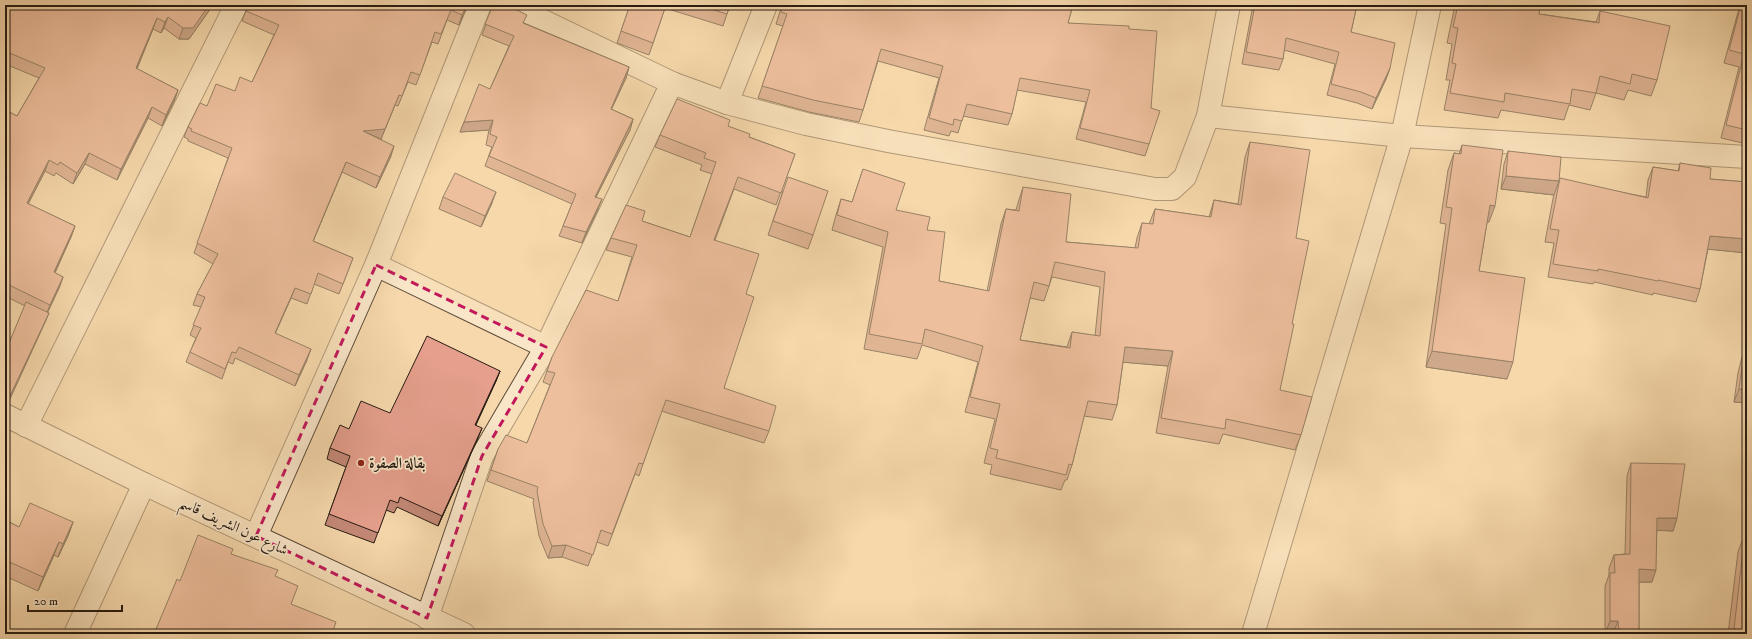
<svg xmlns="http://www.w3.org/2000/svg" width="1752" height="639" viewBox="0 0 1752 639" font-family="'IM FELL DW Pica',Amiri,serif">
<style>
.lines{fill:none;stroke-linecap:round;stroke-linejoin:round}
.minor-casing{stroke:#5b4a38;stroke-width:24}
.minor{stroke:#f9e6c9;stroke-width:22}
.wall{fill:#c58978;stroke:#271b12;fill-rule:evenodd}
.shaded-wall{fill:#a06f62;stroke:#271b12}
.building{fill:#e59f8c;stroke:#271b12;fill-rule:evenodd}
.marked{fill:none;stroke:#c2185b;stroke-width:3;stroke-dasharray:8 5;stroke-linejoin:round}
.poi-dot{fill:#8f2418;stroke:#f9e6c9;stroke-width:1.5}
.labels{text-anchor:middle;stroke-width:3.5;stroke-linejoin:round;paint-order:stroke}
.poi-label{font-size:15px;font-weight:bold;fill:#271b12;stroke:#f9e6c9;text-anchor:start}
.street-label{font-size:15px;fill:#271b12;stroke:#f9e6c9}
</style>
<rect width="100%" height="100%" fill="#f6d8ac"/>
<filter id="stains"><feTurbulence type="fractalNoise" baseFrequency=".005" numOctaves="4"/><feColorMatrix values="0 0 0 0 .2 0 0 0 0 .09 0 0 0 0 .02 0 0 0 .5 -.17"/></filter>
<radialGradient id="worn" r=".72"><stop offset=".6" stop-color="#630" stop-opacity="0"/><stop offset="1" stop-color="#630" stop-opacity=".3"/></radialGradient>
<g class="lines">
<defs>
<g id="minor">
<polyline points="510,5 672,83 727,103 806,124 888,141 1155,189 1172,189 1185,177 1208,116 1229,5"/>
<polyline points="727,103 766,5"/>
<polyline points="1208,116 1402,136 1747,157"/>
<polyline points="376,265 546,347"/>
<polyline points="5,415 144,484 464,634"/>
<polyline points="26,426 236,5"/>
<polyline points="256,536 376,265 480,5"/>
<polyline points="427,618 482,456 546,347 672,83"/>
<polyline points="75,634 144,484"/>
<polyline points="1253,634 1402,136 1430,5"/>
</g>
</defs>
<use href="#minor" class="minor-casing"/>
<use href="#minor" class="minor"/>
</g>
<g class="wall">
<polygon points="5,5 213,5 189,39 179,39 164,28 161,33 153,29 137,69 178,90 174,101 162,126 148,118 117,180 85,164 73,184 56,173 54,176 45,171 28,204 75,226 71,237 55,273 63,277 59,288 47,312 46,320 8,403 5,404 5,353 25,306 5,296 5,110 17,116 39,78 5,64"/>
<polygon points="247,5 468,5 459,25 447,20 438,44 432,42 416,85 408,82 398,106 395,105 381,139 391,156 376,188 342,172 313,241 353,258 339,294 314,284 307,304 291,298 275,333 307,360 295,386 235,358 233,364 228,362 222,379 186,362 190,352 196,338 190,335 201,307 193,305 197,294 213,264 194,253 228,158 188,141 188,139 184,137 188,127 207,106 252,82 274,35 242,21 247,8"/>
<polygon points="492,5 507,5 524,23 629,67 626,78 611,109 633,119 630,130 596,197 598,209 582,243 559,236 572,204 485,166 492,147 486,145 489,130 460,132 464,122 490,89 509,46 482,35 492,8"/>
<polygon points="630,5 730,5 723,26 665,8 649,55 617,43"/>
<polygon points="782,5 1073,5 1068,23 1129,29 1151,108 1149,144 1145,156 1076,139 1086,102 1017,90 1012,114 1008,125 963,116 958,133 951,131 949,136 924,130 939,78 878,61 863,110 859,122 809,112 758,98 783,26 776,24"/>
<polygon points="1253,5 1357,5 1351,32 1390,68 1386,79 1372,109 1357,103 1327,95 1335,64 1284,50 1283,59 1279,70 1242,64"/>
<polygon points="1455,5 1540,5 1539,14 1596,22 1600,11 1657,80 1651,96 1628,90 1624,100 1596,93 1590,110 1569,105 1564,120 1501,110 1498,118 1444,110 1450,80 1446,80 1452,44 1447,43"/>
<polygon points="1740,5 1747,5 1747,144 1721,138 1739,67 1724,63"/>
<polygon points="728,126 749,137 795,154 776,205 734,189 715,240 746,294 724,388 769,431 764,443 661,411 639,476 635,474 608,546 597,542 588,566 562,557 548,558 539,536 533,502 534,499 487,481 498,449 527,443 550,385 543,382 552,357 618,301 632,257 606,250 611,238 642,221 690,237 712,174 700,170 702,165 655,147 660,135"/>
<path d="M1250,142l46,96 -16,152 21,45 -6,15 -72,-16 -4,10 -63,-11 12,-67 -45,-4 -6,43 -5,15 -28,-4 -12,49 -5,15h-2l-4,10 -71,-16 2,-9 -8,-2 11,-44 -30,-7 13,-50 -56,-17 -5,14 -53,-10 19,-102 -51,-17 4,-15 5,-16 11,3 11,-33 33,41 31,20 12,51 48,10 14,-67 5,-15 10,1 2,-7 5,-16 43,55 69,6 2,-10 5,-15 7,1 6,-15 54,8 5,-17 24,4 7,-47zM1052,277l48,10 -5,49 -23,-4 -5,15 -47,-7 10,-42 14,3z"/>
<polygon points="1462,145 1489,222 1487,222 1479,271 1507,379 1426,367 1446,224 1440,223 1448,170 1454,153 1459,154"/>
<polygon points="1508,151 1559,180 1646,197 1648,180 1653,167 1678,171 1680,163 1710,179 1747,182 1747,253 1708,249 1700,289 1696,302 1653,293 1653,295 1594,282 1593,284 1548,277 1554,243 1545,242 1554,193 1554,195 1501,189 1504,164"/>
<polygon points="783,191 813,235 808,249 768,235"/>
<polygon points="443,197 492,203 481,227 439,209"/>
<polygon points="1747,344 1747,403 1734,402 1738,373 1742,357"/>
<polygon points="500,371 496,381 475,426 478,438 438,526 397,507 394,513 386,510 374,543 325,525 346,467 327,459 330,448 390,413"/>
<polygon points="1631,463 1677,518 1673,531 1657,530 1652,582 1639,582 1639,634 1605,634 1605,586 1609,575 1609,568 1614,555 1625,554 1627,476"/>
<polygon points="5,520 19,527 73,522 68,536 58,557 54,555 38,591 5,576"/>
<polygon points="1745,533 1747,634 1728,634 1738,552"/>
</g>
<g class="shaded-wall">
<polygon points="209,5 213,5 189,39 179,39 183,28"/>
<polygon points="467,5 468,5 459,25 462,15"/>
<polygon points="168,17 164,28 161,33 165,22"/>
<polygon points="157,18 153,29 132,79 136,68"/>
<polygon points="629,67 626,78 607,119 611,109"/>
<polygon points="1390,68 1386,79 1372,109 1376,98"/>
<polygon points="178,90 174,101 162,126 166,115"/>
<polygon points="399,95 381,139 363,131"/>
<polygon points="152,107 148,118 117,180 121,169"/>
<polygon points="633,119 630,130 591,207 595,197"/>
<polygon points="493,120 489,130 460,132 464,122"/>
<polygon points="394,146 391,156 376,188 380,177"/>
<polygon points="89,153 85,164 73,184 77,173"/>
<polygon points="49,160 45,171 23,214 27,203"/>
<polygon points="346,162 342,172 309,251 313,241"/>
<polygon points="1506,176 1559,181 1554,195 1501,189"/>
<polygon points="496,192 492,203 481,227 485,216"/>
<polygon points="602,199 598,209 582,243 586,232"/>
<polygon points="1490,205 1495,206 1489,222 1484,221"/>
<polygon points="75,226 71,237 50,283 54,272"/>
<polygon points="1710,236 1747,239 1747,253 1706,249"/>
<polygon points="63,277 59,288 46,316 50,305"/>
<polygon points="295,288 291,298 271,343 275,333"/>
<polygon points="49,313 46,320 8,403 5,404 5,397"/>
<polygon points="1125,347 1173,351 1168,366 1120,362"/>
<polygon points="311,349 307,360 295,386 299,375"/>
<polygon points="1432,351 1513,362 1507,379 1426,367"/>
<polygon points="500,371 496,381 471,436 475,425"/>
<polygon points="1739,389 1747,389 1747,403 1734,402"/>
<polygon points="482,428 478,438 438,526 442,516"/>
<polygon points="1657,518 1677,518 1673,531 1653,530"/>
<polygon points="73,522 68,536 58,557 63,544"/>
<polygon points="59,542 54,555 38,591 43,577"/>
<polygon points="566,545 562,557 548,558 552,546"/>
<polygon points="1639,569 1656,570 1652,582 1634,582"/>
<polygon points="1610,621 1618,621 1613,634 1605,634"/>
<polygon points="1734,629 1747,631 1747,634 1732,634"/>
</g>
<g class="building">
<polygon points="5,5 209,5 193,28 183,28 168,17 165,22 157,18 136,68 178,90 166,115 152,107 121,169 89,153 77,173 60,162 58,165 49,160 27,203 75,226 54,272 63,277 50,305 5,283 5,110 17,116 45,68 5,51"/>
<polygon points="249,5 467,5 462,15 451,10 441,34 435,32 420,75 411,72 402,96 399,95 385,129 363,131 394,146 380,177 346,162 313,241 353,258 343,284 318,273 311,294 295,288 275,333 311,349 299,375 239,347 236,353 232,352 225,369 190,352 201,328 193,325 205,297 197,294 218,254 197,243 232,148 191,131 192,129 188,127 200,103 207,106 216,84 235,91 240,77 252,82 279,25 246,11"/>
<polygon points="493,5 507,5 527,15 523,23 629,67 611,109 633,119 595,197 602,199 586,232 563,226 576,194 489,156 497,137 490,134 493,120 464,122 479,84 490,89 514,36 485,24"/>
<polygon points="630,5 666,5 653,43 621,31"/>
<polygon points="698,5 730,5 727,14"/>
<polygon points="783,5 1073,5 1068,23 1129,26 1129,29 1157,31 1151,108 1160,111 1149,144 1080,128 1090,90 1020,78 1012,114 967,104 962,121 954,119 953,125 929,118 943,66 881,49 863,110 813,100 762,86 787,14 781,12"/>
<polygon points="1255,5 1357,5 1351,32 1395,43 1390,68 1376,98 1361,92 1331,84 1339,52 1286,38 1283,59 1246,52"/>
<polygon points="1458,5 1540,5 1539,14 1599,23 1600,11 1670,26 1657,80 1632,74 1630,84 1600,76 1596,93 1572,89 1570,104 1505,93 1504,102 1450,93 1456,64 1452,63 1458,28 1453,27"/>
<polygon points="1741,5 1747,5 1747,130 1726,125 1744,54 1729,50"/>
<polygon points="677,99 730,120 728,126 750,134 749,137 795,154 781,193 738,177 714,240 759,254 746,294 754,297 724,388 776,406 769,431 666,400 643,464 639,463 612,534 601,530 593,555 566,545 552,546 543,524 537,491 538,487 491,470 498,449 506,435 527,443 555,373 547,371 552,357 586,290 618,301 637,245 611,238 626,205 645,211 642,221 690,237 716,162 704,158 706,153 660,135"/>
<path d="M1250,142l60,8 -14,88 13,3 -17,83h2l-14,66 32,7 -11,38 -75,-16 -1,10 -64,-11 12,-67 -48,-4 -8,58 -29,-4 -16,64 -3,-1 -3,11 -70,-17 2,-8 -8,-2 10,-44 -30,-7 13,-51 -58,-17 -3,15 -53,-10 19,-102 -51,-17 4,-16 11,3 11,-33 42,14 -9,27 34,7 -3,13 18,2 -6,49 50,10 17,-82 13,2 4,-24 48,7 -5,48 72,6 4,-25 11,1 2,-15 56,8 3,-17 27,5zM1055,262l50,10 -5,64 -28,-4 -2,16 -50,-8 14,-58 15,4z"/>
<polygon points="1462,145 1503,150 1495,206 1490,205 1479,271 1525,278 1513,362 1432,351 1452,208 1446,207 1454,153 1461,154"/>
<polygon points="1508,151 1561,157 1559,181 1506,176"/>
<polygon points="1680,163 1711,168 1710,179 1747,182 1747,239 1710,236 1700,289 1658,280 1658,281 1598,269 1598,271 1553,264 1559,230 1550,229 1560,178 1648,198 1653,167 1679,171"/>
<polygon points="455,173 496,192 485,216 443,197"/>
<polygon points="788,177 828,191 813,235 773,221"/>
<polygon points="26,302 49,313 10,396 5,397 5,353"/>
<polygon points="427,336 500,371 475,425 482,428 442,516 400,497 398,503 390,500 378,533 329,514 350,456 330,448 340,425 349,429 361,401 390,413"/>
<polygon points="1747,344 1747,389 1739,389 1743,360"/>
<polygon points="1631,463 1685,464 1677,518 1657,518 1656,570 1639,569 1639,634 1619,634 1618,621 1610,621 1610,573 1615,573 1614,555 1630,554"/>
<polygon points="30,503 73,522 63,544 59,542 43,577 5,560 5,520 19,527"/>
<polygon points="1745,533 1747,534 1747,631 1734,629"/>
<polygon points="198,535 233,549 231,554 278,570 275,576 298,586 291,604 336,622 332,634 154,634 177,579 180,581"/>
</g>
<path d="M0 0H1752V639H0ZM376,265l170,82 -64,109 -55,162 -171,-82z" fill="#f6d8ac" fill-opacity=".55" fill-rule="evenodd"/>
<path class="marked" d="M376,265l170,82 -64,109 -55,162 -171,-82z"/>
<circle class="poi-dot" cx="361" cy="463" r="4"/>
<g class="labels">
<g class="poi-label">
<text x="369" y="468">بقالة الصفوة</text>
</g>
<g class="street-label">
<text transform="translate(234 526) rotate(25)" y="5">شارع عون الشريف قاسم</text>
</g>
</g>
<rect width="1752" height="639" fill="none" stroke="#f6d8ac" stroke-width="20"/>
<rect x="6" y="6" width="1740" height="627" fill="none" stroke="#271b12" stroke-width="2"/>
<rect x="10" y="10" width="1732" height="619" fill="none" stroke="#271b12"/>
<path d="M28 605v6h94v-6" fill="none" stroke="#271b12" stroke-width="2"/>
<text x="34" y="605" font-size="12" fill="#271b12" stroke="#f9e6c9" stroke-width="3" paint-order="stroke">20 m</text>
<rect width="100%" height="100%" filter="url(#stains)"/>
<rect width="100%" height="100%" fill="url(#worn)"/>
</svg>
